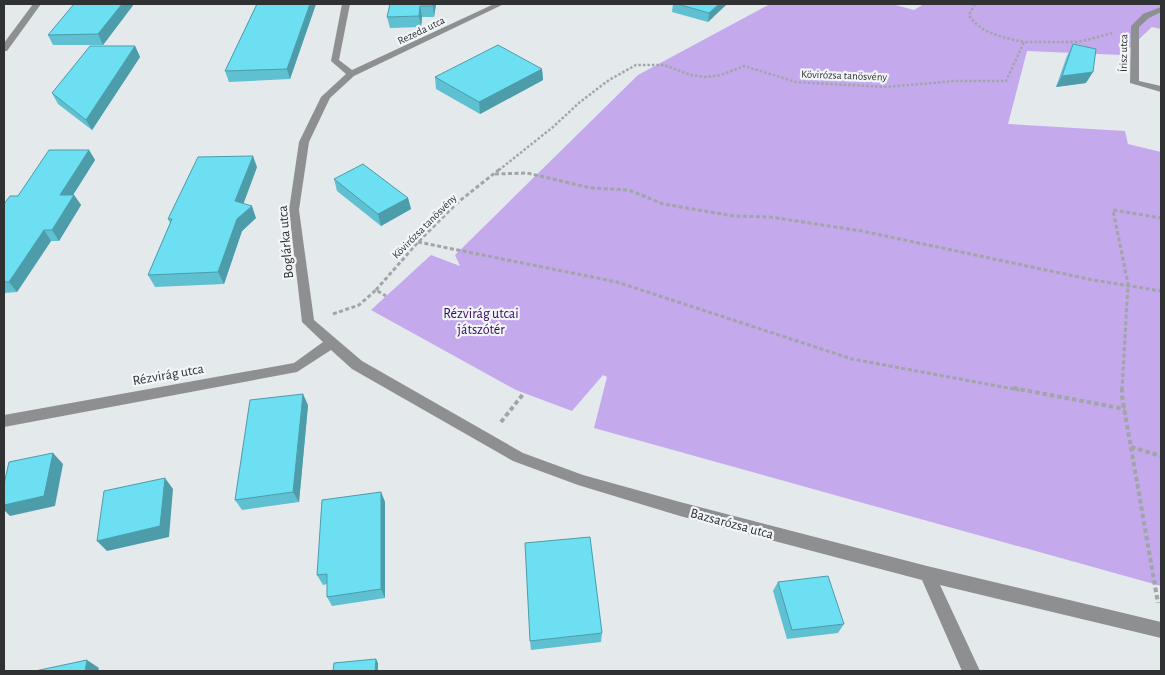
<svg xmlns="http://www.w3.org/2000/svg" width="1165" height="675" viewBox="0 0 1165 675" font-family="'Alegreya Sans',sans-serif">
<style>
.green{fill:#c4a9ed}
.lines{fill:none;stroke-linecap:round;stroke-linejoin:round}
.path-far2{stroke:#a1a5a7;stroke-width:2.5;stroke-dasharray:2.5 2;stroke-linecap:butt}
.path-far1{stroke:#a1a5a7;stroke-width:3;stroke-dasharray:4 2.5;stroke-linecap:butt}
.path{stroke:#a1a5a7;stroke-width:4;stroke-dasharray:4.5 3;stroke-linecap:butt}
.minor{fill:#8e8f91;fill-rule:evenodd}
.wall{fill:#5ec0d1}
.shaded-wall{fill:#4c9caa}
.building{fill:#6ddff3;stroke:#4c9caa}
.labels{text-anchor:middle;stroke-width:4.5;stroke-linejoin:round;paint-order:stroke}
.far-street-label{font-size:11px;fill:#2f3132;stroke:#f2f6f9}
.street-label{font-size:14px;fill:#2f3132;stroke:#f2f6f9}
.park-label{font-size:14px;fill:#380960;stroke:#f2f6f9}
</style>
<rect width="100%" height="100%" fill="#e4e9ec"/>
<polygon class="green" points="770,4 892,4 914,10 924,4 1161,4 1161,29 1152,27 1122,55 1027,51 1008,124 1125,131 1128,144 1161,152 1161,586 594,428 607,377 603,375 572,411 516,390 371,310 431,255 460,266 455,255 638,75"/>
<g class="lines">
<g class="path-far2">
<path d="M975,4l-6,11c10,18 36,23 55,27"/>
<polyline points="499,170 553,127 580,102 609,80 636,65 664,65 691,75 705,77 721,75 744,66 796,82 885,87 955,81 1006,81 1024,42 1078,42 1113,33"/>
</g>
<g class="path-far1">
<polyline points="495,174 527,173 591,188 629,190 663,204 734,216 770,217 862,231 1093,280 1161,291"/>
<polyline points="418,242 617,282 852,359 1019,390"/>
<polyline points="376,290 418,242 457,203 501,168"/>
<polyline points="333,314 359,305 376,290 386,296"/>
<polyline points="1122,390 1128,284 1113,210 1161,218"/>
</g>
<g class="path">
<polyline points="1013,388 1125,409"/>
<polyline points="1122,388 1122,396 1158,603"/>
<polyline points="501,422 524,393"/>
<polyline points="1131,447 1161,456"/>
</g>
<g class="minor">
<polygon points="33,4 41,4 7,51 4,51 4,43"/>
<polygon points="342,4 350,4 339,60 352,70 494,4 504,4 354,76 330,98 309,142 299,210 314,320 362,361 523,453 583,475 680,502 927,566 1161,622 1161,638 940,585 980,671 962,671 922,580 680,516 578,485 513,461 352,369 331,350 297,372 4,427 4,415 294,363 323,342 302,322 289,210 299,142 321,97 346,74 331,61"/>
<polygon points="1161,7 1161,12 1149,18 1139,27 1139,81 1161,86 1161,92 1130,83 1131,26 1143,14"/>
</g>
</g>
<g class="wall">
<polygon points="134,4 103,45 53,45 48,35"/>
<polygon points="257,4 316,4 290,79 229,82 225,71"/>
<polygon points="390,4 436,4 434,17 422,17 421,27 390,28 387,17"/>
<polygon points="673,4 727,4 708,22 672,12"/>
<polygon points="1073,44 1086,83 1056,87 1067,56"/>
<polygon points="135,46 140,57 92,130 58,104 52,93"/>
<polygon points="542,69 543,80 480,114 436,89 435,77"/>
<polygon points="89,150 95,160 73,195 74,195 81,205 59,241 51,241 17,292 4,293 4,204"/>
<polygon points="257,167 243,204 256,218 242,231 224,284 155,287 148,275 170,223 168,219"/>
<polygon points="334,179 408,198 411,209 381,226 337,191"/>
<polygon points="308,405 299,502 242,510 235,500"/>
<polygon points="381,492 385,502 385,598 332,606 327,597 327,584 323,585 317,575"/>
<polygon points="778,582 844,624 838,633 787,639 773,591"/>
<polygon points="602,633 601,642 531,650 530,641"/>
</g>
<g class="shaded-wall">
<polygon points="122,4 134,4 103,45 98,34"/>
<polygon points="310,4 316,4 290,79 287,69"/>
<polygon points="433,4 436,4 434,17 433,6"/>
<polygon points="719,4 727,4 708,22 709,13"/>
<polygon points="420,6 422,17 421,27 419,16"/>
<polygon points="135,46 140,57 92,130 86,120"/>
<polygon points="542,69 543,80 480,114 479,102"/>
<polygon points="1093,72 1086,83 1056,87 1062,76"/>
<polygon points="89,150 95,160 66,206 60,195"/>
<polygon points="253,156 257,167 240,213 235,201"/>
<polygon points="74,195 81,205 59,241 52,230"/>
<polygon points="408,198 411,209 381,226 378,214"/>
<polygon points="252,206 256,218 242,231 224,284 218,272 237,219"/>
<polygon points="44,230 51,241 17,292 9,282"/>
<polygon points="303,394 308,405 299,502 293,492"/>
<polygon points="53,453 63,464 55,506 10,516 4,510 4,505"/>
<polygon points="165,478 173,489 169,537 107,551 97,541"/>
<polygon points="381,492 385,502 385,598 381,589"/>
<polygon points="376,659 378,663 378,671 375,671"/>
<polygon points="87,660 99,668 98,671 85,671"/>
</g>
<g class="building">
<polygon points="74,4 122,4 98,34 48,35"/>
<polygon points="257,4 310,4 287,69 225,71"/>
<polygon points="390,4 433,4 433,6 420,6 419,16 387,17"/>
<polygon points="677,4 719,4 709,13"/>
<polygon points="1073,44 1096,49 1093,72 1062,76"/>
<polygon points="498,45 542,69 479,102 435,77"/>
<polygon points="90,46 135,46 86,120 52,93"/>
<polygon points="49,150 89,150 60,195 74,195 52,230 44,230 9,282 4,282 4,204 10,196 18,196"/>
<polygon points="253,156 235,201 252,206 237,219 218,272 148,275 172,219 168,219 198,157"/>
<polygon points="363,164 408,198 378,214 334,179"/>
<polygon points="303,394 293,492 235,500 250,400"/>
<polygon points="53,453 44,496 4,505 4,484 9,462"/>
<polygon points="165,478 160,526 97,541 104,491"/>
<polygon points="381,492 381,589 327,597 327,574 317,575 322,500"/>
<polygon points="590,537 602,633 530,641 525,543"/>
<polygon points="828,576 844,624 792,630 778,582"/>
<polygon points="376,659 375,671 333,671 334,663"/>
<polygon points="87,660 85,671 35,671"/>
</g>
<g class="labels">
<g class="far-street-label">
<text transform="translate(421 30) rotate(-26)" y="4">Rezeda utca</text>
<text transform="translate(1123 53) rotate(-89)" y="4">Írisz utca</text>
<text transform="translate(844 75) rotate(2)" y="4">Kövirózsa tanösvény</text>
<text transform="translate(424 226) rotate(-45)" y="4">Kövirózsa tanösvény</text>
</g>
<g class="street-label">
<text transform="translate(285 242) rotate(-95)" y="5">Boglárka utca</text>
<text transform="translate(168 374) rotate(-10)" y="5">Rézvirág utca</text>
<text transform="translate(732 523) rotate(15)" y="5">Bazsarózsa utca</text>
</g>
<g class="park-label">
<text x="481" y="318">Rézvirág utcai<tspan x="481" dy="16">játszótér</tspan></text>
</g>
</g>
<rect width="1165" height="675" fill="none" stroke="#2f3132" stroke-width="10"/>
</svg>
